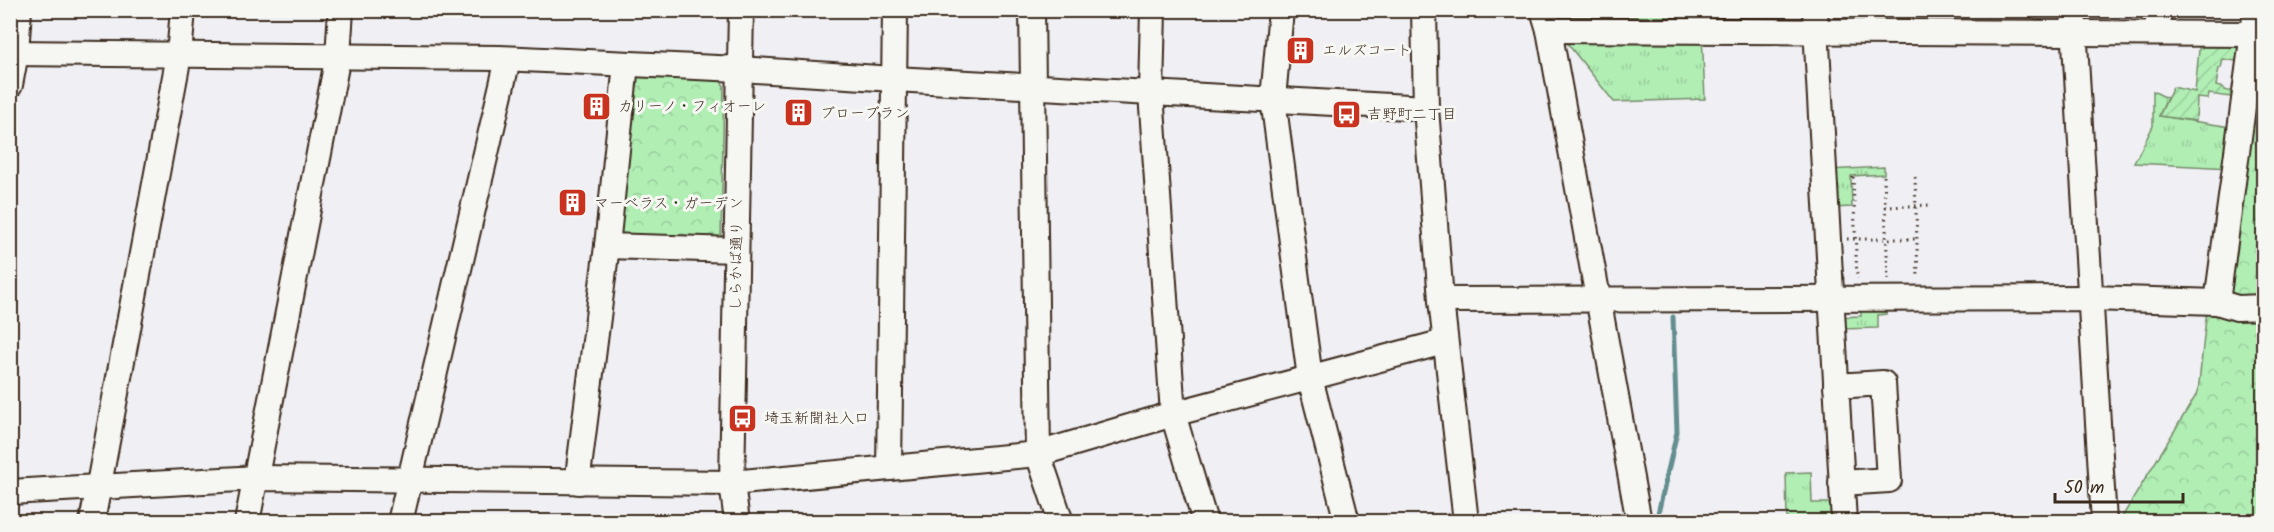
<svg xmlns="http://www.w3.org/2000/svg" width="2274" height="532" viewBox="0 0 2274 532" font-family="Kalam,'Klee One',sans-serif">
<style>
.grass{fill:url(#grass-tufts);stroke:#768c69;stroke-width:1.5}
.forest{fill:url(#forest-firs);stroke:#768c69;stroke-width:1.5}
.park{fill:url(#park-crowns);stroke:#768c69;stroke-width:1.5}
.garden{fill:url(#garden-furrows);stroke:#768c69;stroke-width:1.5}
.lines{fill:none;stroke-linecap:round;stroke-linejoin:round}
.stream{stroke:#648e8f;stroke-width:5}
.minor-casing{stroke:#3b2a1e;stroke-width:28}
.path{stroke:#3b2a1e;stroke-width:3;stroke-dasharray:1.5 4.5;stroke-linecap:butt}
.minor{stroke:#f6f6f2;stroke-width:24}
.labels{text-anchor:middle;stroke-width:6;stroke-linejoin:round;paint-order:stroke}
.poi-label{font-size:15px;fill:#3b2a1e;stroke:#f6f6f2;text-anchor:start}
.street-label{font-size:15px;fill:#3b2a1e;stroke:#f6f6f2}
</style>
<defs>
<pattern id="grass-tufts" width="24" height="20" patternUnits="userSpaceOnUse" patternTransform="scale(1.5)"><rect width="24" height="20" fill="#b0eeb4"/><path d="M3 7l-1-3M5 7V3M7 7l1-3M15 17l-1-3M17 17v-4M19 17l1-3" fill="none" stroke="#98cc9a"/></pattern>
<pattern id="forest-firs" width="22" height="20" patternUnits="userSpaceOnUse" patternTransform="scale(1.5)"><rect width="22" height="20" fill="#b0eeb4"/><path d="M5 1l3.5 6h-7zM16 11l3.5 6h-7z" fill="#98cc9a"/></pattern>
<pattern id="park-crowns" width="20" height="18" patternUnits="userSpaceOnUse" patternTransform="scale(1.5)"><rect width="20" height="18" fill="#b0eeb4"/><path d="M2 6a3 3 0 1 1 6 0M12 15a3 3 0 1 1 6 0" fill="none" stroke="#98cc9a"/></pattern>
<pattern id="garden-furrows" width="10" height="10" patternUnits="userSpaceOnUse" patternTransform="scale(1.5)"><rect width="10" height="10" fill="#b0eeb4"/><path d="M-1 1l2-2M0 10L10 0M9 11l2-2" fill="none" stroke="#98cc9a"/></pattern>
</defs>
<rect width="100%" height="100%" fill="#efeff4"/>
<filter id="ink" filterUnits="userSpaceOnUse"><feTurbulence type="fractalNoise" baseFrequency=".0167" numOctaves="2"/><feDisplacementMap in="SourceGraphic" scale="12" xChannelSelector="R" yChannelSelector="G"/><feConvolveMatrix kernelMatrix="1 2 1 2 8 2 1 2 1" color-interpolation-filters="sRGB"/></filter>
<g filter="url(#ink)">
<g class="grass">
<polygon points="1559,33 1702,34 1705,99 1614,102"/>
<polygon points="2153,91 2167,98 2159,116 2237,128 2231,168 2134,163 2153,126"/>
<polygon points="1884,167 1884,174 1851,176 1852,207 1830,208 1828,170"/>
<polygon points="1886,308 1886,314 1878,315 1878,328 1839,329 1839,317 1861,316 1861,309"/>
<polygon points="1811,472 1812,503 1837,503 1838,520 1787,521 1786,473"/>
</g>
<polygon class="forest" points="1551,11 1680,11 1681,26 1555,26"/>
<g class="park">
<polygon points="2263,11 2263,521 2119,522 2198,392 2207,309"/>
<polygon points="639,76 720,80 724,86 721,240 614,237 634,82"/>
</g>
<polygon class="garden" points="2246,38 2242,62 2223,59 2221,68 2219,68 2216,86 2224,88 2224,90 2238,93 2238,98 2209,94 2208,99 2197,98 2196,121 2159,116 2173,87 2195,92 2200,39"/>
<g class="lines">
<polyline class="stream" points="1656,522 1677,432 1673,317"/>
<defs>
<g id="minor">
<polyline points="1032,10 1038,454 1061,522"/>
<polyline points="1153,10 1151,93 1173,414 1205,522"/>
<polyline points="1281,10 1273,99 1310,378 1347,522"/>
<polyline points="1424,10 1426,108 1441,300 1466,522"/>
<polyline points="1543,10 1549,30 1639,522"/>
<polyline points="1815,10 1844,522"/>
<polyline points="2073,10 2104,522"/>
<polyline points="2158,10 2158,33"/>
<polyline points="1549,30 2253,34"/>
<polyline points="10,53 499,58 739,69 894,79 1426,108"/>
<polyline points="10,85 16,53 19,10"/>
<polyline points="607,246 736,250"/>
<polyline points="1441,300 2091,298 2217,302 2237,308 2264,307"/>
<polyline points="2217,302 2256,10"/>
<polyline points="1836,386 1883,383 1889,480 1841,483"/>
<polyline points="889,468 895,10"/>
<polyline points="579,482 579,468 607,246 626,64"/>
<polyline points="10,492 257,478 732,483 1038,454 1173,414 1444,342"/>
<polyline points="92,522 179,55 183,10"/>
<polyline points="247,522 338,56 341,10"/>
<polyline points="400,522 508,59"/>
<polyline points="737,522 732,483 741,10"/>
</g>
</defs>
<use href="#minor" class="minor-casing"/>
<g class="path">
<polyline points="1884,176 1888,279"/>
<polyline points="1853,177 1857,279"/>
<polyline points="1915,177 1918,279"/>
<polyline points="1885,207 1931,205"/>
<polyline points="1847,239 1917,239"/>
</g>
<use href="#minor" class="minor"/>
</g>
</g>
<defs>
<symbol id="building-square" viewBox="-11 -11 22 22"><rect x="-9" y="-9" width="18" height="18" rx="4" fill="#c8321e" stroke="#f6f6f2"/><path d="M-4-6H4V6H1V3H-1V6H-4ZM-2.5-4.3h1.7v1.8h-1.7ZM.8-4.3h1.7v1.8H.8ZM-2.5-1h1.7V.8h-1.7ZM.8-1h1.7V.8H.8Z" fill="#fff"/></symbol>
<symbol id="bus-square" viewBox="-11 -11 22 22"><rect x="-9" y="-9" width="18" height="18" rx="4" fill="#c8321e" stroke="#f6f6f2"/><path d="M-5-6H5V4H4V6H2V4H-2V6H-4V4H-5ZM-3.5-4V0h7V-4ZM-3.5 1.2v1.5H-2V1.2ZM2 1.2v1.5H3.5V1.2Z" fill="#fff"/></symbol>
</defs>
<g fill-rule="evenodd">
<use href="#building-square" x="1284" y="34" width="33" height="33"/>
<use href="#building-square" x="580" y="90" width="33" height="33"/>
<use href="#building-square" x="782" y="96" width="33" height="33"/>
<use href="#bus-square" x="1330" y="98" width="33" height="33"/>
<use href="#building-square" x="556" y="186" width="33" height="33"/>
<use href="#bus-square" x="726" y="402" width="33" height="33"/>
</g>
<g class="labels">
<g class="poi-label">
<text x="1322" y="55">エルズコート</text>
<text x="618" y="111">カリーノ・フィオーレ</text>
<text x="820" y="118">ブローブラン</text>
<text x="1367" y="119">吉野町二丁目</text>
<text x="594" y="208">マーベラス・ガーデン</text>
<text x="764" y="423">埼玉新聞社入口</text>
</g>
<g class="street-label">
<text transform="translate(736 266) rotate(-89)" y="5">しらかば通り</text>
</g>
</g>
<rect width="2274" height="532" fill="none" stroke="#f6f6f2" stroke-width="36"/>
<rect x="18" y="18" width="2238" height="496" fill="none" stroke="#3b2a1e" stroke-width="2" filter="url(#ink)"/>
<path d="M2055 493v9h128v-9" fill="none" stroke="#3b2a1e" stroke-width="3"/>
<text x="2064" y="493" font-size="18" fill="#3b2a1e" stroke="#f6f6f2" stroke-width="4.5" paint-order="stroke">50 m</text>
</svg>
